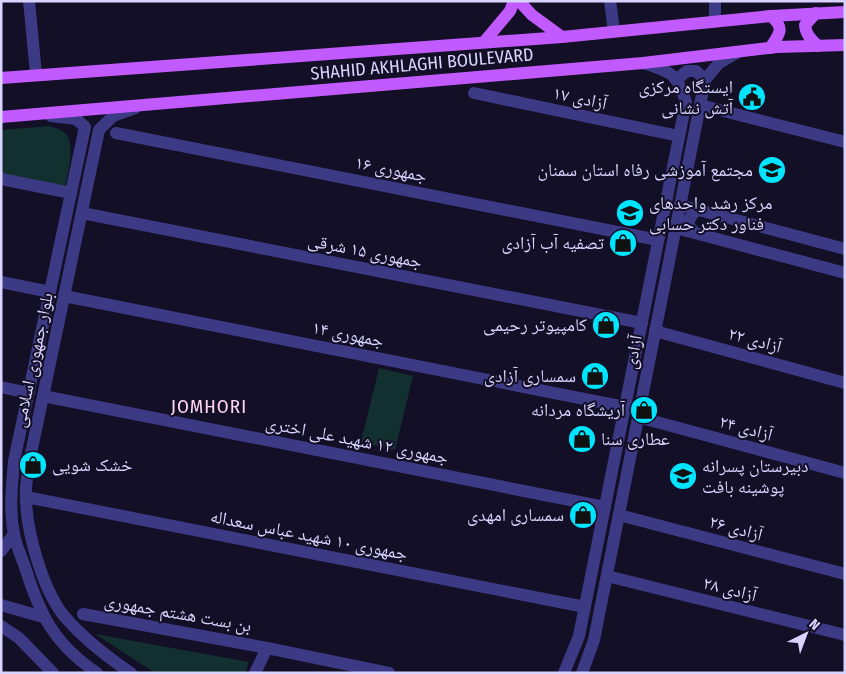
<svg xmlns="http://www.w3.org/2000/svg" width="846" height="674" viewBox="0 0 846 674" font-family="'Fira Sans Condensed','Noto Naskh Arabic',sans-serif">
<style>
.green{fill:#12302f}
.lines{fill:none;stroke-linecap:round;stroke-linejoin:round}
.minor{stroke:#3d3a85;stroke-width:12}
.major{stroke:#c25bff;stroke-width:12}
.labels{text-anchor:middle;stroke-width:4;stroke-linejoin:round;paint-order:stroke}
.street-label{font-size:18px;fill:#d9d4ff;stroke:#130f26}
.poi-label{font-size:18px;fill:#d9d4ff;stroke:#130f26;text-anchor:end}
.neighbourhood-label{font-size:19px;letter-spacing:1px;fill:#ffd6f0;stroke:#130f26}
</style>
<rect width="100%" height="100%" fill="#130f26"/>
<g class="green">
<path d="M50,126c5,2 11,3 15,7 12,11 2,43 -1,59l-63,-15v-47z"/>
<polygon points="379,368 413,376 395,450 361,442"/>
<polygon points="95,634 249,662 245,673 155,673"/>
</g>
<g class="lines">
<g class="minor">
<polyline points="29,1 36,74"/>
<polyline points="610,1 614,31"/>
<polyline points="715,21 715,1"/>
<polyline points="676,80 687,71 696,71 705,80"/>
<polyline points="474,93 679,136"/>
<polyline points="700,105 845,142"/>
<path d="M51,116l25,3 9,8 -71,334c-2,24 -5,49 0,73 2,11 7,22 11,33 15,48 29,77 72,106"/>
<polyline points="116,133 658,240"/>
<polyline points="1,179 71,193"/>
<polyline points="680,205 845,249"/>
<polyline points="82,213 642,323"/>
<polyline points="676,228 845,273"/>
<polyline points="695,233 690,227 688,222 693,213 699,210"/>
<polyline points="1,282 50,292"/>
<polyline points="64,296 625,407"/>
<polyline points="655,331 845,383"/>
<polyline points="1,387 29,393"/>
<polyline points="43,396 605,507"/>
<polyline points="638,417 845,473"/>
<polyline points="26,497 585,607"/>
<polyline points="619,515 845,574"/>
<polyline points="1,551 14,534"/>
<polyline points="607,576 845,635"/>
<polyline points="1,605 43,617"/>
<polyline points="83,614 267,648 389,673"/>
<polyline points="1,626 19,638 53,673"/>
<path d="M131,673c-24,-16 -48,-35 -67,-57 -21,-26 -38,-85 -38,-119 -1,-11 2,-23 3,-34l70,-333 14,-14 22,-8"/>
<polyline points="255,673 267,648"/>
<path d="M564,673l15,-37 107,-534c-9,-29 -15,-30 -43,-39"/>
<polyline points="582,673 594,640 705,80 719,63 738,52"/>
</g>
<g class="major">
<polyline points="519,1 532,15 562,37"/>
<path d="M816,13l-11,12c1,10 6,14 13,21"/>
<polyline points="484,42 510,11 514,1"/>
<path d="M770,48c10,-14 15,-20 1,-32"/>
<polyline points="1,78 562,37 771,16 845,12"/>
<polyline points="1,117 643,63 777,47 845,45"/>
</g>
</g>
<defs>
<symbol id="civic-disc" viewBox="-11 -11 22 22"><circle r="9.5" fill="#00e5ff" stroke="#130f26"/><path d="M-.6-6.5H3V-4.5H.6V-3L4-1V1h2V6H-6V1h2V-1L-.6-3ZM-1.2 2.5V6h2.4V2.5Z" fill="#111"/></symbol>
<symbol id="school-disc" viewBox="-11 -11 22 22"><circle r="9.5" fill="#00e5ff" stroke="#130f26"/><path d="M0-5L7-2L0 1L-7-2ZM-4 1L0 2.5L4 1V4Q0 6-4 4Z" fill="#111"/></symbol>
<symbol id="university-disc" viewBox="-11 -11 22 22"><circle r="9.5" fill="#00e5ff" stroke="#130f26"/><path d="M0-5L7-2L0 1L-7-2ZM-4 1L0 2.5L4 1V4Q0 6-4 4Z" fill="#111"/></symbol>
<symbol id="shop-disc" viewBox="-11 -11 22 22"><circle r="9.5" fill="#00e5ff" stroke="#130f26"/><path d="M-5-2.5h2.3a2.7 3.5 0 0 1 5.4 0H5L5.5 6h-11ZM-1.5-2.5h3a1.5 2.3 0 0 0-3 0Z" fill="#111"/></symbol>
</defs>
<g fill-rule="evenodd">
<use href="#civic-disc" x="736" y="81" width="32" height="32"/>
<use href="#school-disc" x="756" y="154" width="32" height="32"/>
<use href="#university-disc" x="614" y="197" width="32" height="32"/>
<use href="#shop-disc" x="607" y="227" width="32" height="32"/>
<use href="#shop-disc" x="590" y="309" width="32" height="32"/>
<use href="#shop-disc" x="579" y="360" width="32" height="32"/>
<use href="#shop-disc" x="628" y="394" width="32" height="32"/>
<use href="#shop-disc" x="566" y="423" width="32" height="32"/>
<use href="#shop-disc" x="17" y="449" width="32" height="32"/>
<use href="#school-disc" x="667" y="460" width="32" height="32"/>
<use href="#shop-disc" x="567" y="499" width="32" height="32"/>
</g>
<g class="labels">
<g class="street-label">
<text transform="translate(422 64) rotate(-5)" y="6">SHAHID AKHLAGHI BOULEVARD</text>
<text transform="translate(580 98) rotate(12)" y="6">آزادی ۱۷</text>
<text transform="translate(391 169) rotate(11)" y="6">جمهوری ۱۶</text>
<text transform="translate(365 251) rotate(11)" y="6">جمهوری ۱۵ شرقی</text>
<text transform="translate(348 334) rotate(11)" y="6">جمهوری ۱۴</text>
<text transform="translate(755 340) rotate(15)" y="6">آزادی ۲۲</text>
<text transform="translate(633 352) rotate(-79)" y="6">آزادی</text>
<text transform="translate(33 360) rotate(-78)" y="6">بلوار جمهوری اسلامی</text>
<text transform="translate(746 428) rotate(15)" y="6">آزادی ۲۴</text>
<text transform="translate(357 440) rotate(11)" y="6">جمهوری ۱۲ شهید علی اختری</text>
<text transform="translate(736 528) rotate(15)" y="6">آزادی ۲۶</text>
<text transform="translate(309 535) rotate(11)" y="6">جمهوری ۱۰ شهید عباس سعداله</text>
<text transform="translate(730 589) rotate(14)" y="6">آزادی ۲۸</text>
<text transform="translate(178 613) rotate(10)" y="6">بن بست هشتم جمهوری</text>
</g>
<g class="poi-label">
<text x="733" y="93">ایستگاه مرکزی<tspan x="733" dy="21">آتش نشانی</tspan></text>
<text x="753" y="176">مجتمع آموزشی رفاه استان سمنان</text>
<text x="649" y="209" text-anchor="start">مرکز رشد واحدهای<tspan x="649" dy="21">فناور دکتر حسابی</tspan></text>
<text x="604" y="249">تصفیه آب آزادی</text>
<text x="587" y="331">کامپیوتر رحیمی</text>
<text x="576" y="382">سمساری آزادی</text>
<text x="625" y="416">آریشگاه مردانه</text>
<text x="601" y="445" text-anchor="start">عطاری سنا</text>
<text x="52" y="471" text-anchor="start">خشک شویی</text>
<text x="702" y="472" text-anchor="start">دبیرستان پسرانه<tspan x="702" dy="21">پوشینه بافت</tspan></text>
<text x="564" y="521">سمساری امهدی</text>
</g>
<g class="neighbourhood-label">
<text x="209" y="413">JOMHORI</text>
</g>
</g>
<rect width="846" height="674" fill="none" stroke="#d9d4ff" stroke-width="5"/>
<g transform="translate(806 634) rotate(42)" stroke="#130f26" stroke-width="4" paint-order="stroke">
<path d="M0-4L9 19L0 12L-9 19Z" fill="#d9d4ff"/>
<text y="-8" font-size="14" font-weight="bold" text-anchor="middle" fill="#d9d4ff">N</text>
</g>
</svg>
